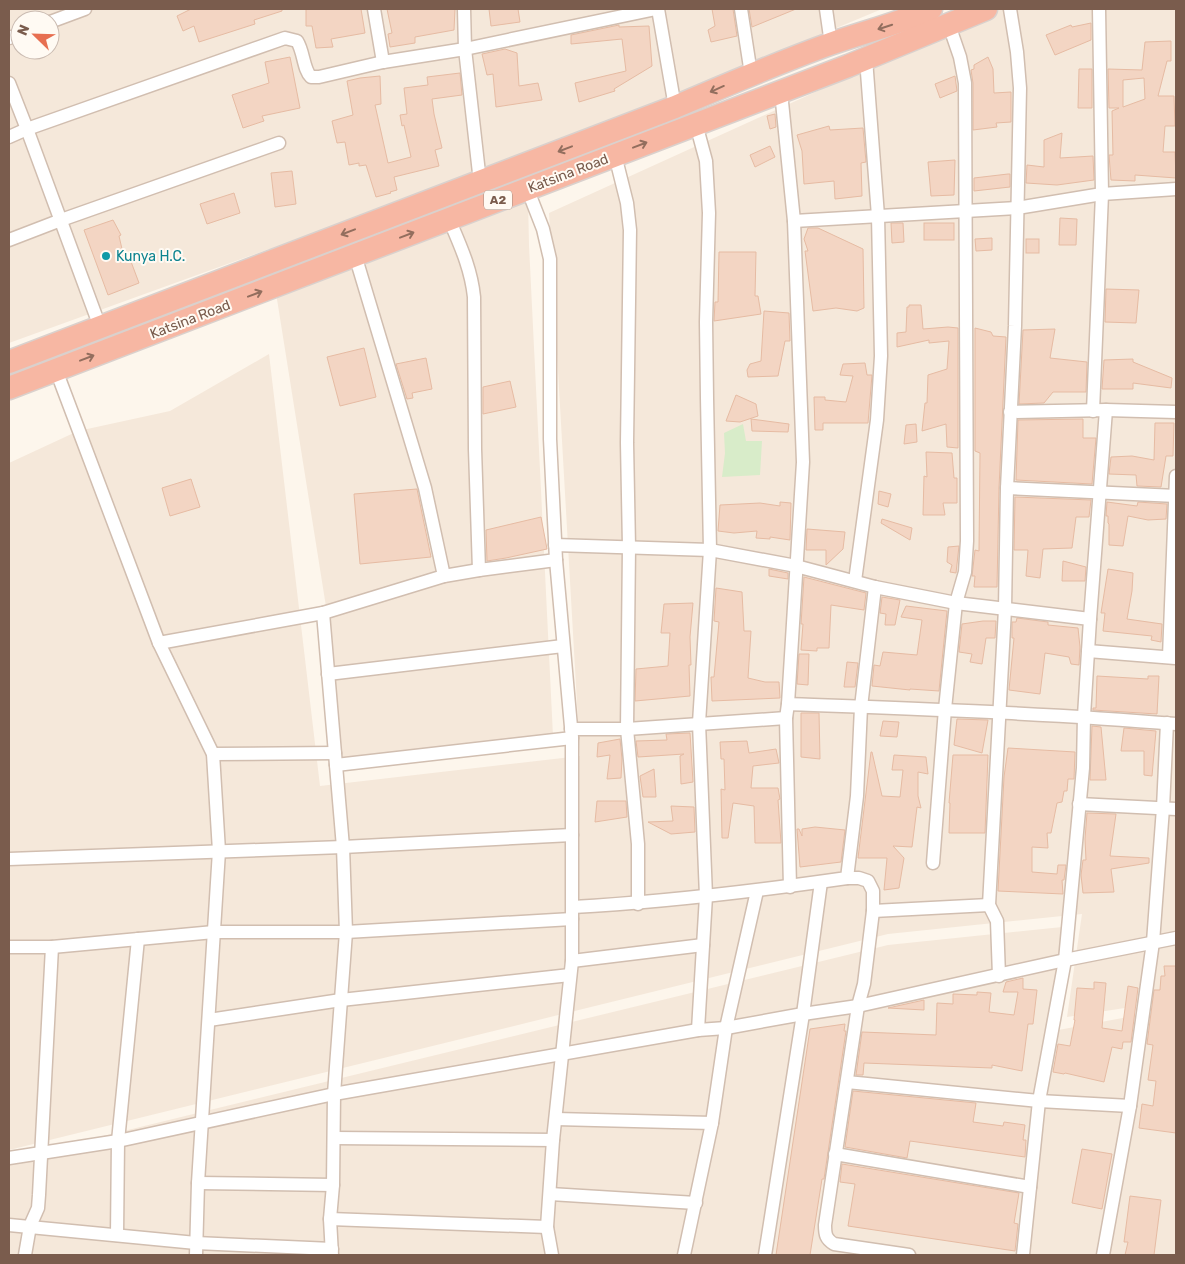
<svg xmlns="http://www.w3.org/2000/svg" width="1185" height="1264" viewBox="0 0 1185 1264" font-family="Rubik,sans-serif">
<style>
.residential{fill:#f5e8da;fill-rule:evenodd}
.green{fill:#d8ecc9}
.building{fill:#f3d5c3;stroke:#e6bba3;fill-rule:evenodd}
.lines{fill:none;stroke-linecap:round;stroke-linejoin:round}
.street-casing{stroke:#d1beb0;stroke-width:15}
.highway-casing{stroke:#dad1cd;stroke-width:25}
.street{stroke:#fff;stroke-width:12}
.highway{stroke:#f7b7a3;stroke-width:22}
.oneway{stroke:#936e5e}
.culture-dot{fill:#0f9aa8;stroke:#fffaf3;stroke-width:2}
.labels{text-anchor:middle;stroke-width:4;stroke-linejoin:round;paint-order:stroke}
.shield{fill:#fffaf3;stroke:#a28b7f;stroke-width:1}
.shield-label{font-size:12px;font-weight:bold;fill:#7a5c4d}
.street-label{font-size:14px;fill:#7a5c4d;stroke:#fffaf3}
.culture-label{font-size:14px;fill:#0d838f;stroke:#fffaf3;text-anchor:start}
</style>
<rect width="100%" height="100%" fill="#fdf6ec"/>
<g class="residential">
<path d="M9,9h873l-269,112 -86,33 2,91 24,491 -214,25 -8,-123 -62,-389 -260,94zM20,20h30v30h-30z"/>
<polygon points="998,9 1176,9 1176,1000 1067,1017 1082,914 888,934 9,1150 9,463 78,431 170,411 269,354 320,786 580,756 549,213"/>
<polygon points="1072,926 1053,1031 1176,1008 1176,1255 9,1255 9,1159 888,945"/>
</g>
<polygon class="green" points="743,424 746,441 762,441 760,475 722,477 725,453 724,433"/>
<g class="building">
<polygon points="191,9 282,9 282,11 254,20 255,24 199,42 194,26 183,31 177,16"/>
<polygon points="306,9 361,9 365,33 331,39 333,47 316,48 312,26 306,26"/>
<polygon points="387,9 455,9 454,30 415,37 415,43 390,47 388,34 392,33"/>
<polygon points="489,9 518,9 520,22 491,26"/>
<polygon points="712,9 733,9 737,36 711,42 708,30 715,26"/>
<polygon points="749,9 796,9 752,27"/>
<polygon points="1091,23 1091,40 1055,55 1046,35 1071,25 1072,27"/>
<polygon points="619,25 619,27 649,26 652,66 614,89 615,91 579,102 575,83 626,71 622,39 571,44 571,35"/>
<path d="M1171,41v20h-4l-9,35h16l1,30h-10l-2,26h12l1,26 -41,-3v6l-24,-1 -2,-25h4l-1,-44 7,-3h-10l-1,-39 34,1 3,-28zM1144,78l1,21 -22,8v-27z"/>
<polygon points="505,49 517,53 519,86 538,83 542,100 496,107 493,74 487,75 482,54"/>
<polygon points="290,57 300,108 262,116 264,121 243,128 232,95 269,83 265,62"/>
<polygon points="988,57 993,69 994,93 1011,92 1011,122 996,123 997,127 973,130 973,83 971,70 974,69 974,65"/>
<polygon points="1079,69 1092,69 1092,108 1078,108"/>
<polygon points="460,73 462,95 432,99 434,114 442,148 435,150 439,166 394,177 397,190 390,192 391,193 376,197 366,165 359,166 359,163 349,165 345,142 337,143 332,121 353,115 347,81 360,78 380,76 381,104 375,105 388,163 411,157 404,125 402,126 400,115 407,114 404,88 428,85 427,77"/>
<polygon points="955,76 957,91 940,98 935,84"/>
<polygon points="775,114 776,127 770,129 767,116"/>
<polygon points="829,126 830,130 863,128 866,162 861,163 862,196 835,199 834,181 804,184 802,151 797,135"/>
<polygon points="1062,133 1060,158 1093,156 1094,180 1057,185 1026,183 1027,165 1044,167 1044,140"/>
<polygon points="770,146 775,157 755,167 750,155"/>
<polygon points="955,160 954,195 931,196 928,162"/>
<polygon points="292,171 296,204 275,207 271,173"/>
<polygon points="1008,174 1010,174 1010,187 974,191 974,178"/>
<polygon points="234,193 240,213 207,224 200,204"/>
<polygon points="1060,218 1077,219 1076,245 1059,245"/>
<polygon points="113,220 121,235 119,236 125,262 130,259 139,283 108,295 84,230"/>
<polygon points="891,223 903,223 904,242 892,243"/>
<rect x="924" y="223" width="30" height="17"/>
<polygon points="808,228 818,228 863,249 864,308 857,311 836,308 813,311 805,251 808,251 804,239"/>
<polygon points="992,238 992,250 976,251 975,239"/>
<rect x="1026" y="239" width="13" height="14"/>
<polygon points="719,252 756,252 755,296 758,296 761,314 714,321 715,302 718,302"/>
<polygon points="1106,289 1139,290 1136,323 1105,322"/>
<polygon points="909,305 921,305 923,329 948,327 958,328 958,448 947,447 946,424 922,431 925,403 927,403 928,375 947,369 949,341 929,343 929,340 897,347 897,333 906,332 907,307 909,307"/>
<polygon points="764,311 789,313 790,341 785,341 778,376 748,377 747,370 750,364 761,361"/>
<polygon points="975,328 991,332 993,336 1006,337 999,488 997,587 974,587 975,576 972,576 975,550 979,551 980,453 975,451"/>
<polygon points="1055,329 1050,358 1087,362 1086,392 1053,392 1044,403 1019,404 1023,330"/>
<polygon points="364,348 376,397 340,406 327,357"/>
<polygon points="426,358 432,389 412,393 413,398 407,399 396,364"/>
<polygon points="1133,359 1133,362 1172,378 1171,388 1133,383 1133,389 1102,389 1104,360"/>
<polygon points="865,363 867,375 872,375 868,423 823,423 823,430 815,430 814,397 825,397 825,400 846,402 853,376 840,375 843,364"/>
<polygon points="510,381 516,407 483,414 483,387"/>
<polygon points="736,395 756,404 758,416 740,422 726,421"/>
<polygon points="751,419 789,424 788,432 752,431"/>
<polygon points="1083,419 1083,438 1096,438 1092,484 1016,480 1018,420"/>
<polygon points="1155,423 1174,423 1173,456 1166,456 1161,487 1137,486 1136,475 1109,474 1111,457 1132,456 1154,460"/>
<polygon points="916,424 917,442 904,444 906,425"/>
<polygon points="926,452 952,453 954,478 957,478 957,503 943,503 945,515 923,515 924,476 927,477"/>
<polygon points="191,479 200,507 170,516 162,488"/>
<polygon points="417,489 431,557 360,564 354,494"/>
<polygon points="879,491 891,494 888,507 878,504"/>
<polygon points="1015,497 1091,500 1089,517 1076,517 1072,548 1043,549 1040,578 1026,576 1028,550 1014,550"/>
<polygon points="780,502 791,503 790,540 770,537 770,539 756,538 757,531 734,533 718,531 720,505 760,503 780,506"/>
<polygon points="1107,502 1137,506 1138,502 1167,504 1166,519 1148,520 1128,516 1123,546 1109,545 1109,524 1108,523 1108,516 1106,516"/>
<polygon points="541,517 547,549 506,558 487,561 486,530"/>
<polygon points="882,519 912,528 910,540 881,523"/>
<polygon points="807,529 845,532 843,549 826,565 826,550 806,550"/>
<polygon points="959,546 956,573 950,572 952,565 947,562 948,547"/>
<polygon points="1063,561 1086,567 1085,581 1062,581"/>
<polygon points="769,569 788,573 788,579 769,576"/>
<polygon points="1108,569 1133,573 1132,591 1127,619 1162,624 1161,642 1151,640 1152,636 1103,631 1105,613 1101,613"/>
<polygon points="804,577 866,593 864,610 831,605 829,648 817,648 817,651 801,650 803,624 801,624"/>
<polygon points="716,588 742,592 744,631 751,631 748,678 765,682 779,682 780,698 712,701 711,677 714,677 719,622 714,621"/>
<polygon points="882,597 900,600 895,625 885,625 886,614 880,613"/>
<polygon points="693,603 690,637 691,665 689,665 690,696 635,701 636,669 668,666 670,633 661,633 664,604"/>
<polygon points="906,606 947,611 939,691 910,689 910,690 872,686 874,665 880,666 883,652 917,655 922,620 901,617"/>
<polygon points="1017,618 1048,622 1048,625 1078,628 1080,647 1079,665 1071,664 1069,657 1045,653 1040,694 1009,690 1014,638 1012,638 1012,622 1016,622"/>
<polygon points="983,621 996,621 995,638 986,638 982,664 970,662 972,654 959,652 962,624"/>
<polygon points="799,654 809,654 808,685 797,684"/>
<polygon points="847,662 858,663 855,687 844,687"/>
<polygon points="1097,676 1148,679 1148,676 1159,676 1157,714 1093,710 1093,708 1096,708"/>
<polygon points="801,713 819,713 820,759 801,757"/>
<polygon points="957,719 988,720 982,753 954,745"/>
<polygon points="883,721 899,722 897,737 880,736"/>
<polygon points="1092,726 1101,727 1106,780 1090,780"/>
<polygon points="1124,728 1156,731 1152,776 1144,775 1144,751 1121,751"/>
<polygon points="690,733 693,782 681,784 680,756 684,754 638,757 636,741 667,740 666,734"/>
<polygon points="620,739 622,759 621,778 607,779 610,755 597,757 598,743"/>
<polygon points="747,741 749,753 776,749 779,763 753,766 751,788 778,788 780,799 778,800 781,843 755,843 754,806 733,803 728,838 722,838 721,789 725,790 724,759 721,759 720,742"/>
<polygon points="1008,748 1075,752 1074,779 1068,779 1067,791 1064,791 1062,802 1057,803 1051,833 1047,833 1048,848 1032,847 1032,872 1057,874 1058,865 1066,865 1064,880 1062,880 1063,894 998,891 1004,777"/>
<polygon points="871,752 872,752 882,796 900,797 903,770 892,770 894,755 926,757 928,774 918,772 918,796 921,808 917,807 912,847 893,846 904,858 899,888 884,890 887,858 858,858"/>
<polygon points="953,755 988,755 985,833 949,833 950,803 949,803"/>
<polygon points="654,769 656,797 643,797 640,776"/>
<polygon points="597,801 626,801 627,817 595,822"/>
<polygon points="671,806 694,807 695,832 671,834 648,822 673,821"/>
<polygon points="1087,813 1116,814 1110,856 1149,858 1149,863 1111,869 1114,892 1083,893 1081,875 1083,860 1086,860 1085,839"/>
<polygon points="815,827 845,830 841,862 800,867 797,829 799,829 802,836 802,829"/>
<polygon points="1164,966 1176,966 1176,1133 1139,1128 1142,1104 1153,1106 1156,1081 1148,1080 1153,1045 1147,1044 1154,990 1160,990 1161,976 1165,976"/>
<polygon points="1023,978 1023,989 1037,990 1033,1024 1028,1024 1022,1071 992,1065 992,1068 864,1063 863,1075 856,1075 862,1032 936,1035 937,1003 953,1004 953,994 977,995 977,992 991,993 989,1012 1014,1015 1018,992 1003,992 1006,982"/>
<polygon points="1094,982 1106,983 1102,1028 1122,1031 1128,986 1138,988 1131,1042 1123,1042 1122,1049 1112,1047 1104,1082 1065,1073 1064,1074 1053,1072 1058,1044 1070,1046 1075,1020 1074,1020 1077,988 1094,989"/>
<polygon points="924,1000 924,1010 888,1008"/>
<polygon points="845,1024 844,1031 846,1031 824,1179 822,1179 810,1255 776,1255 810,1029"/>
<polygon points="853,1091 976,1103 973,1122 1003,1126 1004,1122 1025,1125 1023,1140 1026,1140 1025,1157 910,1141 907,1158 845,1147"/>
<polygon points="1082,1149 1112,1154 1102,1209 1072,1203"/>
<polygon points="842,1164 1019,1193 1014,1223 1018,1224 1015,1251 848,1226 855,1184 840,1182"/>
<polygon points="1130,1196 1161,1200 1154,1255 1125,1255 1128,1242 1124,1242"/>
</g>
<g class="lines">
<defs>
<g id="street">
<polyline points="374,9 383,62"/>
<polyline points="464,9 465,49 480,182"/>
<polyline points="658,9 675,107"/>
<polyline points="741,9 751,74"/>
<polyline points="826,9 831,44"/>
<polyline points="50,22 85,9"/>
<polyline points="9,38 20,34"/>
<polyline points="9,83 27,129 100,327"/>
<polyline points="781,92 794,221 803,462 788,704 786,718 790,887"/>
<polyline points="696,124 706,161 709,213 706,322 707,398 710,550 699,723 706,896 698,1030"/>
<path d="M9,137l18,-8 258,-91 12,3c7,11 6,28 14,36h8l64,-15 82,-13 191,-40"/>
<polyline points="615,155 627,203 630,230 627,443 629,547 627,729 638,844 638,904"/>
<polyline points="527,188 543,229 550,259 550,439 556,560 572,738 572,961 553,1140 547,1227 552,1255"/>
<path d="M449,219c11,26 22,49 25,78l1,152 4,121"/>
<polyline points="794,221 1017,208 1102,194 1176,189"/>
<polyline points="9,240 61,220 279,143"/>
<polyline points="355,255 425,488 444,576"/>
<polyline points="56,370 159,643 213,754 219,851 198,1183 196,1255"/>
<polyline points="1106,410 1176,412"/>
<polyline points="1093,411 1102,194 1099,9"/>
<polyline points="1010,412 1106,410 1090,619 1084,716 1083,768 1065,960 1039,1101 1023,1255"/>
<polyline points="1007,488 1176,496"/>
<polyline points="555,545 710,550 796,566 875,587 956,603 1090,619"/>
<polyline points="855,581 877,420 881,356 878,216 866,59"/>
<polyline points="323,613 343,847 346,932 334,1094 333,1185 330,1219 332,1255"/>
<polyline points="159,643 323,613 444,576 479,570 556,560"/>
<polyline points="1088,651 1175,658"/>
<polyline points="1169,657 1176,476"/>
<polyline points="328,674 563,646"/>
<path d="M788,704c130,5 259,9 388,20"/>
<polyline points="571,729 627,729 786,718"/>
<polyline points="213,754 335,753"/>
<polyline points="336,765 572,738"/>
<polyline points="1079,804 1176,809"/>
<polyline points="9,859 343,847 572,835"/>
<polyline points="933,863 945,709 956,603 965,572 967,541 965,83 960,57 949,25"/>
<path d="M847,878h12l9,3 5,10v20l-9,73 -6,22 -33,219c0,10 1,14 9,19l75,11"/>
<path d="M573,907c92,-5 183,-16 274,-29l10,-82 4,-89 14,-120"/>
<polyline points="873,911 989,905"/>
<polyline points="9,947 52,947 214,932 346,932 572,919"/>
<polyline points="572,961 703,945"/>
<polyline points="999,976 997,921 989,905 1005,609 1007,488 1015,326 1020,88 1017,52 1010,9"/>
<polyline points="209,1020 341,1000 570,975"/>
<polyline points="847,1082 1039,1101 1130,1106"/>
<polyline points="556,1119 712,1123"/>
<polyline points="334,1138 553,1140"/>
<polyline points="835,1154 1030,1187"/>
<polyline points="9,1158 118,1141 334,1094 698,1030 726,1028 803,1014 858,1006 1065,960 1176,938"/>
<polyline points="198,1183 333,1185"/>
<polyline points="550,1194 696,1203"/>
<polyline points="330,1219 547,1227"/>
<polyline points="9,1225 196,1243 332,1249"/>
<polyline points="117,1235 118,1141 138,939"/>
<polyline points="25,1255 30,1226 38,1208 39,1195 52,947"/>
<polyline points="684,1255 712,1123 726,1028 757,891"/>
<polyline points="765,1255 803,1014 821,882"/>
<polyline points="1103,1255 1130,1106 1153,942 1163,808 1167,723"/>
</g>
<g id="highway">
<path d="M9,362l666,-255c51,-22 102,-44 155,-63 34,-12 68,-20 101,-35"/>
<polyline points="9,388 848,66 986,9"/>
</g>
</defs>
<use href="#street" class="street-casing"/>
<use href="#highway" class="highway-casing"/>
<use href="#street" class="street"/>
<use href="#highway" class="highway"/>
</g>
<defs><path id="oneway-shaft" d="M-6 0H5M1.5-3L5.5 0L1.5 3" fill="none" stroke-width="1.6" stroke-linecap="round" stroke-linejoin="round" transform="scale(1.25)"/></defs>
<g class="oneway">
<use href="#oneway-shaft" transform="translate(885 27) rotate(162)"/>
<use href="#oneway-shaft" transform="translate(717 89) rotate(156)"/>
<use href="#oneway-shaft" transform="translate(640 145) rotate(-21)"/>
<use href="#oneway-shaft" transform="translate(565 149) rotate(159)"/>
<use href="#oneway-shaft" transform="translate(348 232) rotate(159)"/>
<use href="#oneway-shaft" transform="translate(407 235) rotate(-21)"/>
<use href="#oneway-shaft" transform="translate(255 294) rotate(-21)"/>
<use href="#oneway-shaft" transform="translate(87 358) rotate(-21)"/>
</g>
<circle class="culture-dot" cx="106" cy="256" r="5"/>
<g class="labels">
<rect class="shield" x="484" y="190.5" width="28" height="19" rx="4"/>
<g class="shield-label">
<text x="498" y="204">A2</text>
</g>
<g class="street-label">
<text transform="translate(568 173) rotate(-21)" y="5">Katsina Road</text>
<text transform="translate(190 319) rotate(-21)" y="5">Katsina Road</text>
</g>
<g class="culture-label">
<text x="116" y="261">Kunya H.C.</text>
</g>
</g>
<rect width="1185" height="1264" fill="none" stroke="#7a5c4d" stroke-width="20"/>
<g transform="translate(35 35) rotate(293)"><circle r="24" fill="#fffaf3" stroke="#cabbb1"/>
<path d="M0-4L9 19L0 12L-9 19Z" fill="#e76f51"/>
<text y="-8" font-size="14" font-weight="bold" text-anchor="middle" fill="#7a5c4d">N</text>
</g>
</svg>
